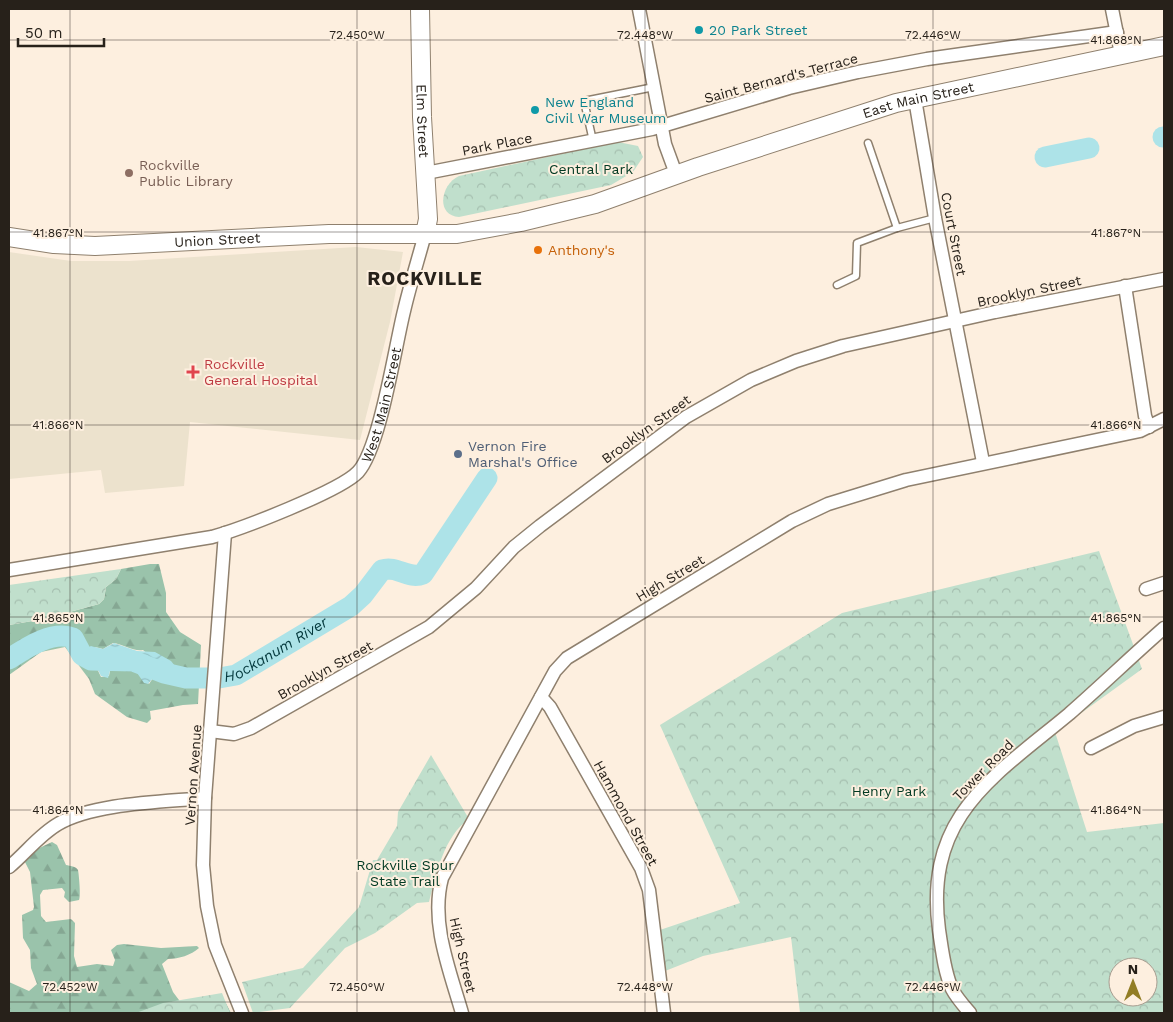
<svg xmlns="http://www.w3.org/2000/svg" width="1173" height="1022" viewBox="0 0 1173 1022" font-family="'Work Sans',sans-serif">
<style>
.medical{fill:#ece2cd}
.forest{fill:url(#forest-firs);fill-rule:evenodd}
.park{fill:url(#park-crowns);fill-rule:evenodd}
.water{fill:url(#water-waves)}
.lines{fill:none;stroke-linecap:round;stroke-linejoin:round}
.river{stroke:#ade3e8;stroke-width:21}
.lane-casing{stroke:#8f806e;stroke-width:9}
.street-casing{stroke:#8f806e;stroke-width:15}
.secondary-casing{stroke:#8f806e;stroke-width:20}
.lane{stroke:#fff;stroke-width:6}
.street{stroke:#fff;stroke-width:12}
.secondary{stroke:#fff;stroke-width:18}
.ticks{fill:none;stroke:#27211a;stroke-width:1;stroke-opacity:0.45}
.culture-dot{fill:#0f9aa8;stroke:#fdefdf;stroke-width:2}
.education-dot{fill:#8d6e63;stroke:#fdefdf;stroke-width:2}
.food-dot{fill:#e8710a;stroke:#fdefdf;stroke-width:2}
.health-dot{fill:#e0444e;stroke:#fdefdf;stroke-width:2}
.service-dot{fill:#5c6f8a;stroke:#fdefdf;stroke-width:2}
.labels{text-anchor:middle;stroke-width:4;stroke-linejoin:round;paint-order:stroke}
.culture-label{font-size:14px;fill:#0d838f;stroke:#fdefdf;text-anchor:start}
.street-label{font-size:14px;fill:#27211a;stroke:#fdefdf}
.education-label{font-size:14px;fill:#785e54;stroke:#fdefdf;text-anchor:start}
.park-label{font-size:14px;fill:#013922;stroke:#fdefdf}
.food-label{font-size:14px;fill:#c56008;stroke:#fdefdf;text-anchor:start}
.health-label{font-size:14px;fill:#be3a42;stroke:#fdefdf;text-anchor:start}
.service-label{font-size:14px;fill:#4e5e75;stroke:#fdefdf;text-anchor:start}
.water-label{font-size:15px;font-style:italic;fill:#053a3e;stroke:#fdefdf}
.district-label{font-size:19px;font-weight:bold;letter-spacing:1px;fill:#27211a;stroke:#fdefdf}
.ticks-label{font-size:12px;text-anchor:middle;fill:#27211a;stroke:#fdefdf;stroke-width:4;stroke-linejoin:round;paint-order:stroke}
</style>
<defs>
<pattern id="forest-firs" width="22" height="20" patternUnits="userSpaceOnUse" patternTransform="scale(1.25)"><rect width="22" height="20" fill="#9ac3ab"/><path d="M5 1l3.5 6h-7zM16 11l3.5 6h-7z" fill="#85a793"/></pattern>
<pattern id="park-crowns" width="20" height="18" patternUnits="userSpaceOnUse" patternTransform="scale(1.25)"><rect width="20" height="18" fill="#c0dfcc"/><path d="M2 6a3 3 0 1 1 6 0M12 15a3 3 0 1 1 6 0" fill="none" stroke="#a5bfaf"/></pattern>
<pattern id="water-waves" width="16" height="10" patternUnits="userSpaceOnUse" patternTransform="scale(1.25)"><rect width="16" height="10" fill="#ade3e8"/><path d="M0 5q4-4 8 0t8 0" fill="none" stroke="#95c2c6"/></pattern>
</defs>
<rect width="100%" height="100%" fill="#fdefdf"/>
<polygon class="medical" points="356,247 403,252 390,322 360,440 190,422 184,486 105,493 101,470 9,479 9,252 71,261 129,261"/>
<g class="forest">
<path d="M150,564h9l7,29v19l14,20 21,13 -3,59 -15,1 -33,6 1,8 -4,4 -20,-6 -32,-23 -6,-15 -24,-32 -24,5 -32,23v-50l35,-6 55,-15 5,-5 2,-12 10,-8 5,-10zM113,643c10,1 21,9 30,7l31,26 -21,2 -4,6 -16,-17 -23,4 -1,5 -8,1 -14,-29 8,-1 8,2z"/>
<path d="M52,842l5,3 9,20c4,1 10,1 12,5 1,5 3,27 1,30l-10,2 -5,-5 1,-5 -3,-4 -19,2 -3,5 1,21 5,6 25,-3 4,4 -1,33 3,11 20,-3 16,2 2,-6 -4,-10 6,-5 7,-1 37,4 36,-2 2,2c-8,7 -20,11 -31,11l-6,5 11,28 9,12 39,-10 10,19h-222v-31l20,9 8,-7 -6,-16 -1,-18 -7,-12 -1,-23 11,-5 1,-3 -4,-35 -6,-12 7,-8z"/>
</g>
<g class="park">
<path d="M618,142l20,4 5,11 -10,15 -22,13 -152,32c-24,-2 -18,-33 0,-41z"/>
<path d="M1099,551l43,118 -87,63 32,100 77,-9v190h-364l-9,-76 -88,19 -48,19 -4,-42 89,-30 -80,-178 182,-112zM1118,967h30v30h-30z"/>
<polygon points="121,569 116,579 106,587 104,599 99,604 44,619 9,625 9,585"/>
<path d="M431,755l38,64c-25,17 -33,55 -40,83l-12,1 -42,30 -30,15 -55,60 -37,5 -11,-31 61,-14 56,-61 14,-47h4l20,-34 1,-14z"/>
<polygon points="222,993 230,1013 136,1013 163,1003"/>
</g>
<polygon class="water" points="114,643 137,651 155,652 171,661 175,666 176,675 153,678 148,684 144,683 133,667 110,671 108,678 101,676 87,648 91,646 103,649"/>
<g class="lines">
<g class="river">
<polyline points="1163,137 1164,137"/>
<polyline points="1045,157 1089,148"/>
<path id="s1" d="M9,659c17,-11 43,-29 64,-21l9,17 9,5 42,1 31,12 22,5h33l17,-3 115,-69 12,-11 19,-25c15,-5 26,10 41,4l64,-96"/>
</g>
<defs>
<g id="lane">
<polyline points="593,141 584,101 654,87"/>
<polyline points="868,143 897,228"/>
<polyline points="837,285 856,276 857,243 897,228 935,218"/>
</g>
<g id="street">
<polyline points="639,9 665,144 676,174"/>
<polyline points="1112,9 1121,54"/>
<polyline points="915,99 935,218 983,462"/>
<polyline points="426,173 652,129 789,88 858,72 927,59 1117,32"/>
<polyline points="1125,286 1145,416 1149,427"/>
<polyline points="225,533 205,798 203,865 207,906 215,945 242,1013"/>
<path id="s2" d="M9,570l203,-33c29,-8 128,-46 146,-65 22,-24 37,-125 46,-161 6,-26 14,-51 21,-77"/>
<polyline points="1146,589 1164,583"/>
<polyline points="541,697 550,707 641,868 649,890 664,1013"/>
<polyline points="210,731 234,734 251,728 429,627 476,588 514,547 540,526 686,417 751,380 796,361 843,346 995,312 1164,279"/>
<polyline points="1091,748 1134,726 1164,717"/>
<path d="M9,867c17,-14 30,-32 49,-43 35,-21 106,-22 147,-26"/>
<path d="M462,1013c-12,-42 -32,-90 -20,-135l113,-207 12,-13 225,-137 36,-17 78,-24 234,-49 24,-12"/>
<path d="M970,1013c-6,-7 -14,-16 -18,-24 -8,-18 -10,-40 -13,-59 -15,-114 53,-152 130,-216 32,-28 63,-58 95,-86"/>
</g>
<g id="secondary">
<path id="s3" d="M420,9l2,108 6,102 -3,15"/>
<path id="s4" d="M9,237l45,7 41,2 234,-12h128l64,-12 74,-18 103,-37 198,-64 268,-57"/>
</g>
</defs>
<use href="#lane" class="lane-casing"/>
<use href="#street" class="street-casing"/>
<use href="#secondary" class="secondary-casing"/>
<use href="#lane" class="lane"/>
<use href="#street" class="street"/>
<use href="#secondary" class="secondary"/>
</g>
<path class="ticks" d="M70,9v1004M357,9v1004M645,9v1004M933,9v1004M9,40h1155M9,232h1155M9,425h1155M9,617h1155M9,810h1155M9,1002h1155"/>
<g class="culture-dot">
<circle cx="699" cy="30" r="5"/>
<circle cx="535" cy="110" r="5"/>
</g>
<circle class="education-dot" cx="129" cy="173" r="5"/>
<circle class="food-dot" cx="538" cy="250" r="5"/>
<path class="health-dot" d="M190.5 364.5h5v5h5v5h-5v5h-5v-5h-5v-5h5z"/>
<circle class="service-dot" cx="458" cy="454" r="5"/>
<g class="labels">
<g class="culture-label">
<text x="709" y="35">20 Park Street</text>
<text x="545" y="107">New England<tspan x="545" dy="16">Civil War Museum</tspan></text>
</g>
<g class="street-label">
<text transform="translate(781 78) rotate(-15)" y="5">Saint Bernard's Terrace</text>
<text dy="5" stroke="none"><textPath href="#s4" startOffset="930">East Main Street</textPath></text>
<text dy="5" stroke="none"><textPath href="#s3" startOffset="112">Elm Street</textPath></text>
<text transform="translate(497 144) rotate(-11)" y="5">Park Place</text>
<text transform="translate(954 234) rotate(79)" y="5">Court Street</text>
<text dy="5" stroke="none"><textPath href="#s4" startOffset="209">Union Street</textPath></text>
<text transform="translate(1029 291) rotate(-12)" y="5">Brooklyn Street</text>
<text dy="5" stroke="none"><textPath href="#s2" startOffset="438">West Main Street</textPath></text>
<text transform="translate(646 429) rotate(-36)" y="5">Brooklyn Street</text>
<text transform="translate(670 578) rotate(-31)" y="5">High Street</text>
<text transform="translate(325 670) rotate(-29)" y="5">Brooklyn Street</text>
<text transform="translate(983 770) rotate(-45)" y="5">Tower Road</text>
<text transform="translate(193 775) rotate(-86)" y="5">Vernon Avenue</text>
<text transform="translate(626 813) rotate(61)" y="5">Hammond Street</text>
<text transform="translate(463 955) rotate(77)" y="5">High Street</text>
</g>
<g class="education-label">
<text x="139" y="170">Rockville<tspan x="139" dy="16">Public Library</tspan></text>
</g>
<g class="park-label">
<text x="591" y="174">Central Park</text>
<text x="889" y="796">Henry Park</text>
<text x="405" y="870">Rockville Spur<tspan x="405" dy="16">State Trail</tspan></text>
</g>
<g class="food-label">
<text x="548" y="255">Anthony's</text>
</g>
<g class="health-label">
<text x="204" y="369">Rockville<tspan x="204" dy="16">General Hospital</tspan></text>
</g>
<g class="service-label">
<text x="468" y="451">Vernon Fire<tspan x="468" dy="16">Marshal's Office</tspan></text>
</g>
<g class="water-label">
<text dy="5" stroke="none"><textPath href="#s1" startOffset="294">Hockanum River</textPath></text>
</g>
<g class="district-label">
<text x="425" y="285">ROCKVILLE</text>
</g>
</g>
<g class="ticks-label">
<text x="357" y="39">72.450°W</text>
<text x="645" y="39">72.448°W</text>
<text x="933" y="39">72.446°W</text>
<text x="1116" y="44">41.868°N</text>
<text x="58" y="237">41.867°N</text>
<text x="1116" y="237">41.867°N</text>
<text x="58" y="429">41.866°N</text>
<text x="1116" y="429">41.866°N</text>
<text x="58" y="622">41.865°N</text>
<text x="1116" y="622">41.865°N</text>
<text x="58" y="814">41.864°N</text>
<text x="1116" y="814">41.864°N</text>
<text x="70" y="991">72.452°W</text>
<text x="357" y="991">72.450°W</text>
<text x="645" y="991">72.448°W</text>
<text x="933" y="991">72.446°W</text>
</g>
<rect width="1173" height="1022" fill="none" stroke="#27211a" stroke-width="20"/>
<g transform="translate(1133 982)"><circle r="24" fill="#fdefdf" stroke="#a79d90"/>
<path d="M0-4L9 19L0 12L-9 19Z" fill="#927d24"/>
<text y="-8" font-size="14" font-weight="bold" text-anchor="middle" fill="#27211a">N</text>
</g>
<path d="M18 38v8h86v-8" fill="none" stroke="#27211a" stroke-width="2.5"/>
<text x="25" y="38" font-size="15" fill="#27211a" stroke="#fdefdf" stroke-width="4" paint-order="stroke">50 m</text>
</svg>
